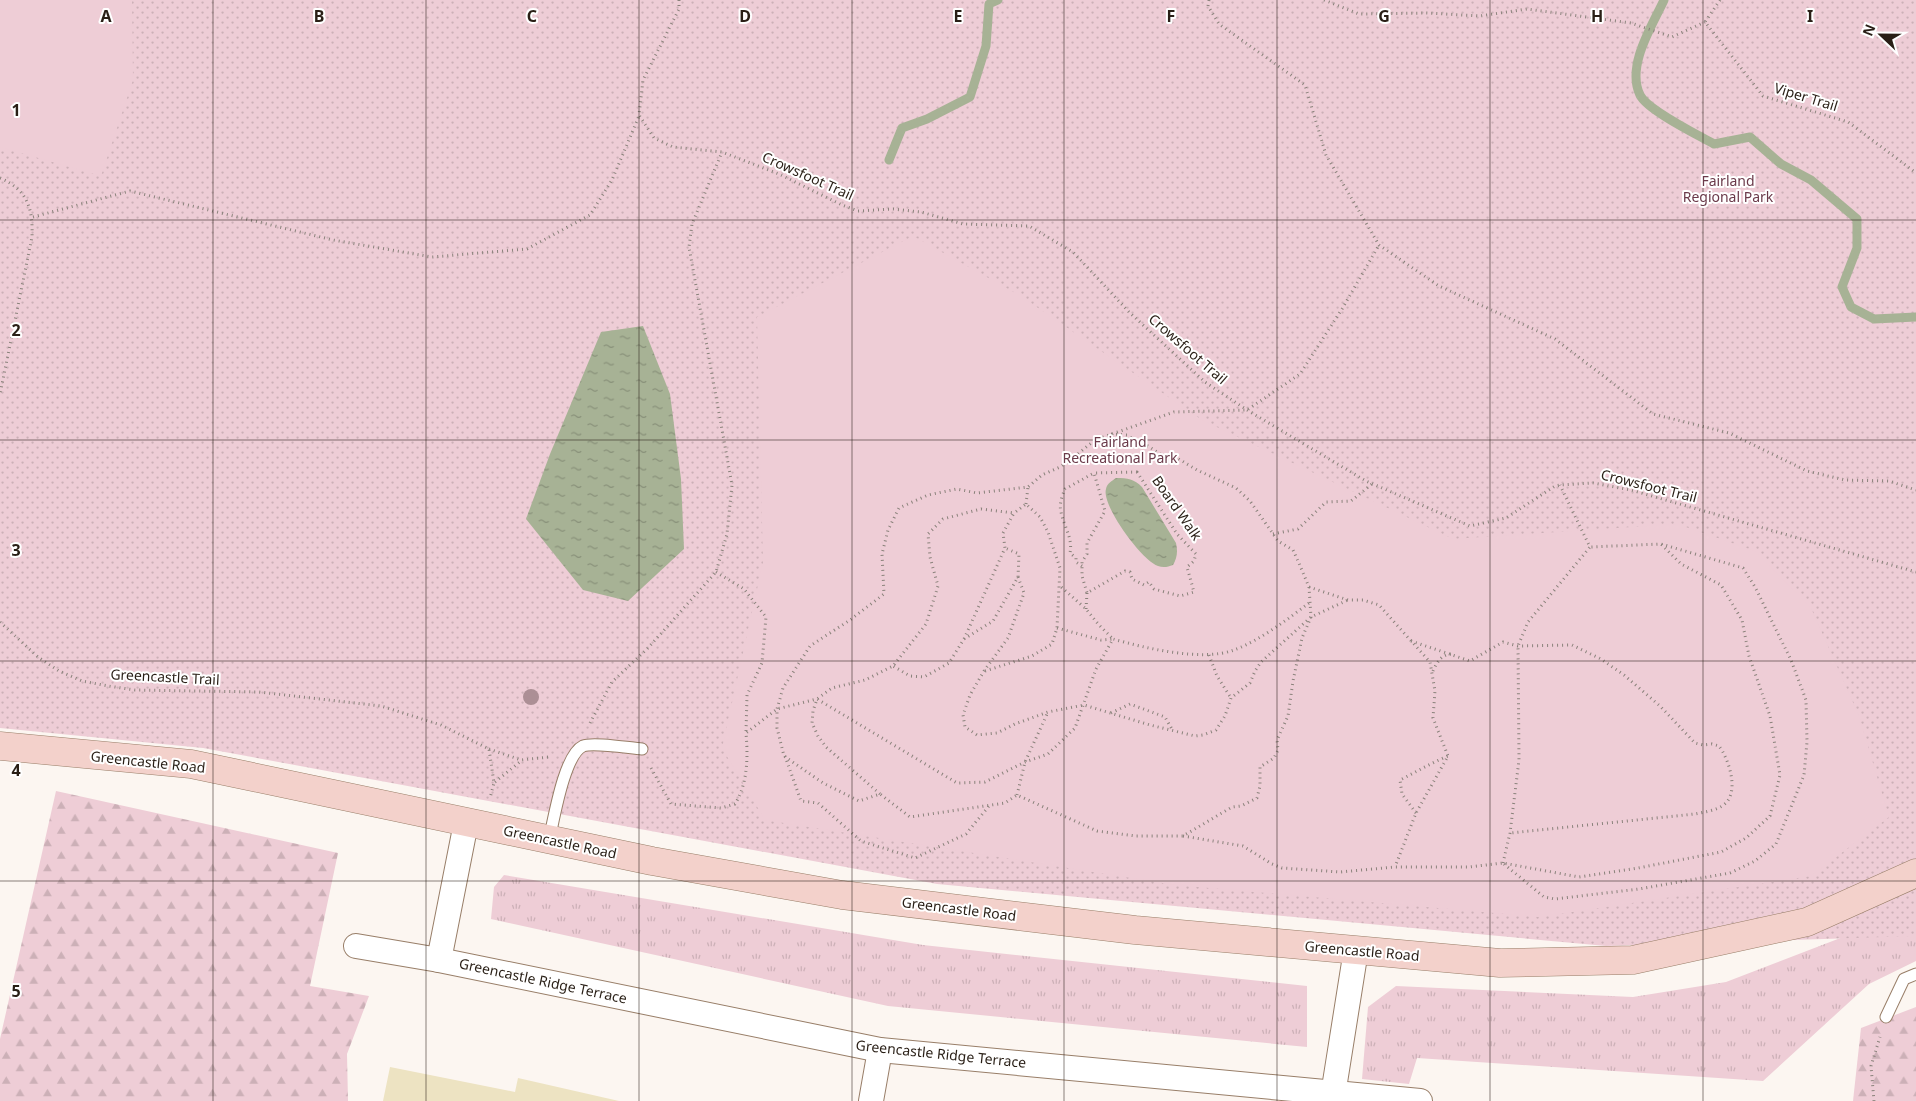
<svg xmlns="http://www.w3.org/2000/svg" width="1916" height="1101" viewBox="0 0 1916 1101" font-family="'Noto Sans',sans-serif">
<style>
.grass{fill:url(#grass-tufts)}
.forest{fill:url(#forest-firs)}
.park{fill:url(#park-dots)}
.pitch{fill:#eecdd6}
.water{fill:url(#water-ripples)}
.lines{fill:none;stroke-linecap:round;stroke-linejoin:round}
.stream{stroke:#a7b295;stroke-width:9}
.building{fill:#ede3c2}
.lane-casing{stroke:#987e68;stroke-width:13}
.street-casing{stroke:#987e68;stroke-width:26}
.secondary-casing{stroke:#987e68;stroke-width:29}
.path{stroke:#8a827b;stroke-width:3;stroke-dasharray:1 4;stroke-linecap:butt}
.lane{stroke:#fff;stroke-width:11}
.street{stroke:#fff;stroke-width:24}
.secondary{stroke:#f3d1cb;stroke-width:28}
.tree{fill:#ac8f95}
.grid{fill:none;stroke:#291f16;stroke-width:1;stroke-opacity:0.55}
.labels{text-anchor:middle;stroke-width:4;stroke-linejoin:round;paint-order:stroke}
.street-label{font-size:14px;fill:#291f16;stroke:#fff}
.park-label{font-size:14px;fill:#6b3a4a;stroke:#fff}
.grid-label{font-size:16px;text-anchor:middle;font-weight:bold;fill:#291f16;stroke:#fff;stroke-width:4;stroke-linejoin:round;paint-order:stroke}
</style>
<defs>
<pattern id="grass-tufts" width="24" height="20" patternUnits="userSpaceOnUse" patternTransform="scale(1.25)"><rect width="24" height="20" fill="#eecdd6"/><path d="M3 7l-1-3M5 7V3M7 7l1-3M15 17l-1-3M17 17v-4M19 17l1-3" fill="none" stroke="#ccb0b7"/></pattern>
<pattern id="forest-firs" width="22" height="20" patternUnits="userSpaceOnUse" patternTransform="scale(1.25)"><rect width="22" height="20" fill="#eecdd6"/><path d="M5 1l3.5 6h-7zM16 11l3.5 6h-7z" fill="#ccb0b7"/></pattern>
<pattern id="park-dots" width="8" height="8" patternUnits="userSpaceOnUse" patternTransform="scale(1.25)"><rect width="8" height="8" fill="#eecdd6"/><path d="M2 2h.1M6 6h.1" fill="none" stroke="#ccb0b7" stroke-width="1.8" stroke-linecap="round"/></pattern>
<pattern id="water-ripples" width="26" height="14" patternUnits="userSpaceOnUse" patternTransform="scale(1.25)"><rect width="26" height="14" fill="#a7b295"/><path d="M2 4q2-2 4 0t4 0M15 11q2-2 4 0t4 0" fill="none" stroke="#889079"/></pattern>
</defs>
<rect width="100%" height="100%" fill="#fcf6f1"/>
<g class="grass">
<polygon points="504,875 923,945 1307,986 1307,1047 888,1006 491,919 494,887"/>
<polygon points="1916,915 1916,961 1869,984 1763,1081 1417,1058 1409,1084 1362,1079 1368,1007 1396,986 1633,997 1726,982 1895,917"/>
</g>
<g class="forest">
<polygon points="56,791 338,853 310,986 369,996 347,1054 348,1101 0,1101 0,1039"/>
<polygon points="1916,1007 1916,1101 1853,1101 1861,1028"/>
</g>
<polygon class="park" points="0,0 1916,0 1916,936 1606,946 937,884 203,748 0,728"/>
<g class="pitch">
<polygon points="0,0 132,0 133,80 101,176 0,147"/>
<polygon points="913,236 1019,295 1202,420 1453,539 1677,524 1755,551 1811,608 1859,716 1889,817 1811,876 1539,917 1175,885 765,820 722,748 763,562 757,317"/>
</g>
<g class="water">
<polygon points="643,326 670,394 681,479 684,549 628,601 583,590 526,519 550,454 601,332"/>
<path d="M1116,478c12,0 18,1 26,9l34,56c2,9 1,15 -3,22 -5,2 -10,3 -15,1 -16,-5 -57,-61 -52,-77 1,-6 6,-8 10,-11z"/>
</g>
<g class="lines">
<g class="stream">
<path d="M1664,0c-12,26 -38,66 -24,95 7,15 58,40 74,49l36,-7 31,27 30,16 46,39v29l-15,39 9,20 23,12 42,-2"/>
<polyline points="889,160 902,128 927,119 970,97 986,46 989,4 998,0"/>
</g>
</g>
<polygon class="building" points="390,1067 515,1092 518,1078 619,1101 383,1101"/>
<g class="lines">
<defs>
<g id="lane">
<path d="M549,840c5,-21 15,-85 34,-94 10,-4 46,2 59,3"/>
<polyline points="1886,1017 1904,979 1916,974"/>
</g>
<g id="street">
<polyline points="356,946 439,960 880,1050 1420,1101"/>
<polyline points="439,960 466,823"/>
<polyline points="871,1101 880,1050"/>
<polyline points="1332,1101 1356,950"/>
</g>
<polyline id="secondary" points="0,746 191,764 652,861 842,895 1135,930 1500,963 1633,960 1807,922 1916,873"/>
</defs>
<use href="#lane" class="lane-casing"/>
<use href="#street" class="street-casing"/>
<use href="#secondary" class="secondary-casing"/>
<g class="path">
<polyline points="679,0 679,9 643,80 639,115 654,138 673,147 722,152 779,174 842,205 858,211 893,209 921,212 963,224 1029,226 1073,252 1130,313 1205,382 1247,410 1366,481 1470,526 1506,518 1555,486 1560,485 1593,483 1631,490 1916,572"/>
<polyline points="1209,0 1208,6 1219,24 1305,85 1326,155 1379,245 1439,286 1555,339 1653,414 1729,433 1807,471 1845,480 1889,481 1916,490"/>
<polyline points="1324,0 1359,14 1427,13 1480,16 1527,9 1631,23 1672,37 1705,22"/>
<polyline points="1720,0 1705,22 1763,96 1848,122 1916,173"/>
<path d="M0,178c28,12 33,31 32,59l-32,157"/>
<polyline points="33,217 130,191 333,240 432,257 527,249 590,215 612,180 639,116"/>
<polyline points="1111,434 1128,435 1139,445 1148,446 1163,456 1177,458 1197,470 1236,488 1250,501 1278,541 1293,550 1298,561 1309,587 1311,617 1302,638 1293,681 1288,716 1277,740 1278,750 1274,758 1260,767 1260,786 1257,798 1241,806 1232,807 1183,836 1136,836 1097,831 1017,795 1005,803 910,817 880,794 859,801 823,783 784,756 777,728 777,709 783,688 810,646 850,620 884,594 882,554 888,530 899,508 928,495 957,489 977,493 1028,487 1042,475 1060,467 1074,457 1095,440 1174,412 1247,410 1300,374 1342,309 1379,245"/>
<polygon points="1137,472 1177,534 1196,554 1194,561 1187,567 1194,592 1180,596 1154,589 1149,582 1144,585 1132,579 1130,572 1125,571 1087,593 1082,576 1082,562 1087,554 1087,543 1105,511 1094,473"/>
<polyline points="1026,504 1028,487"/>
<polyline points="1273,534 1298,529 1326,502 1351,501 1372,484"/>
<path d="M1082,566l-6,-4v-4l-6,-5c3,-15 -6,-26 -9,-41 -2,-8 1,-16 4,-23l29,-16"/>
<polyline points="716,572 744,589 766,617 762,663 747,695 746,733"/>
<polyline points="1018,577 1024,593 1008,638 984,671 970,695 963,715 965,727 977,735 997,733 1015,724 1048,712 1084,705 1150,725 1195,736 1203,735 1216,730 1225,716 1231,698 1250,683 1255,671 1261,662 1311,617 1348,600"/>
<polyline points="1309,587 1348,600 1363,600 1379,605 1430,662 1435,691 1433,718 1448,756 1416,813 1395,867"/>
<polyline points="1086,609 1087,593"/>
<polyline points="0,622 38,657 59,671 82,681 108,686 135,690 259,692 381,706 441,725 489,749 494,783 490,798"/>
<polyline points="1057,628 1101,640 1113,639 1099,625 1086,609 1059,585"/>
<polyline points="964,639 993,621 1018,577 1019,554 1005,548"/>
<path d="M1411,641l59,20 33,-19 15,4 54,-1 29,14 23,16 36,31 35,37 8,2 9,-1 7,2c10,13 22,49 3,60 -8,5 -18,6 -27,8l-185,19"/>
<polyline points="1209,655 1217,676 1231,698"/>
<polyline points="985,671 1032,656 1052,644 1057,628 1060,568 1048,532 1040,517 1026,504 1014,513"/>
<path d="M1433,671c4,-9 8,-16 18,-17"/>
<polyline points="1111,713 1130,704 1165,717 1173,731"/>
<polyline points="590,723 612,682 648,648 716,572 727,534 732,485 689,247 692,224 722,152"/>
<polyline points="489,749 521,760 549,757"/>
<polyline points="785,756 801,801 818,803 861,841 915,858 966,834 989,806"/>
<path d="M651,768l20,36 50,4 14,-4c13,-21 13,-47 11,-71l31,-24 40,-10 140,84 28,-1 40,-20 23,-8 27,-26 21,-59 17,-30c32,9 89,23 121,11 25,-9 54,-31 75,-47"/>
<polyline points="495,782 521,761"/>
<polyline points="880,794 826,747 818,736 812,723 813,711 817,699 832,688 865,680 893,666 926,624 938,586 930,557 928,534 943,519 981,509 1014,513 1003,533 1005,548 964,639 949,663 924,677 910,676 893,666"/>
<polyline points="1017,795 1025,762 1048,712"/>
<path d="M1416,813l-14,-19 -2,-14c16,-8 31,-17 48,-24"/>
<polyline points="1183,836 1243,846 1272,864 1282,868 1340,872 1395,867 1469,867 1503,863 1579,877 1638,868 1721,852 1746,838 1770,816 1780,775 1770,716 1749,656 1742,620 1721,585 1681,564 1661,544"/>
<polyline points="1503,863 1510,833 1519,760 1518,646 1528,622 1590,547 1560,485"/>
<polyline points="1504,864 1544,897 1555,899 1639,889 1730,873 1755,861 1776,844 1804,775 1807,742 1806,700 1791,660 1755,587 1743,568 1661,544 1590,547"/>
<polyline points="1874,1101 1871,1066 1880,1037"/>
</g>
<use href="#lane" class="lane"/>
<use href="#street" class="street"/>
<use href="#secondary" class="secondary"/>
</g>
<circle class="tree" cx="531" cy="697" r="8"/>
<path class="grid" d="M213,0v1101M426,0v1101M639,0v1101M852,0v1101M1064,0v1101M1277,0v1101M1490,0v1101M1703,0v1101M0,220h1916M0,440h1916M0,661h1916M0,881h1916"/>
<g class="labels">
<g class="street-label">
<text transform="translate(1806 97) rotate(17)" y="5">Viper Trail</text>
<text transform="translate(808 176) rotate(24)" y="5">Crowsfoot Trail</text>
<text transform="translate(1188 349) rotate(41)" y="5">Crowsfoot Trail</text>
<text transform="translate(1649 486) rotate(14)" y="5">Crowsfoot Trail</text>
<text transform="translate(1177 508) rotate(55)" y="5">Board Walk</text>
<text transform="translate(165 677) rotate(3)" y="5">Greencastle Trail</text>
<text transform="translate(148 762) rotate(6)" y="5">Greencastle Road</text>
<text transform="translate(560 842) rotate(12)" y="5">Greencastle Road</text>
<text transform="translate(959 909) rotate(7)" y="5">Greencastle Road</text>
<text transform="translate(1362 951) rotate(5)" y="5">Greencastle Road</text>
<text transform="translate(543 981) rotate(12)" y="5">Greencastle Ridge Terrace</text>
<text transform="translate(941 1054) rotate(6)" y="5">Greencastle Ridge Terrace</text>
</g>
<g class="park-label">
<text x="1728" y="186">Fairland<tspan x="1728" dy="16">Regional Park</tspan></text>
<text x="1120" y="447">Fairland<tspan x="1120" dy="16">Recreational Park</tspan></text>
</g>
</g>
<g class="grid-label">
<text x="106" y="22">A</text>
<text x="319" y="22">B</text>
<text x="532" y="22">C</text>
<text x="745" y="22">D</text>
<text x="958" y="22">E</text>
<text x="1171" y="22">F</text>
<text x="1384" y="22">G</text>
<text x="1597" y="22">H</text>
<text x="1810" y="22">I</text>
<text x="16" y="116">1</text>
<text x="16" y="336">2</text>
<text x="16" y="556">3</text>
<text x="16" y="776">4</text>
<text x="16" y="997">5</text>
</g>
<g transform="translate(1881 35) rotate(292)" stroke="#ffffff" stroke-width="4" paint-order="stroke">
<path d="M0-4L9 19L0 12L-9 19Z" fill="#291f16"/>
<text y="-8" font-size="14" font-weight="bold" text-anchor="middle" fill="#291f16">N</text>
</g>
</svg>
